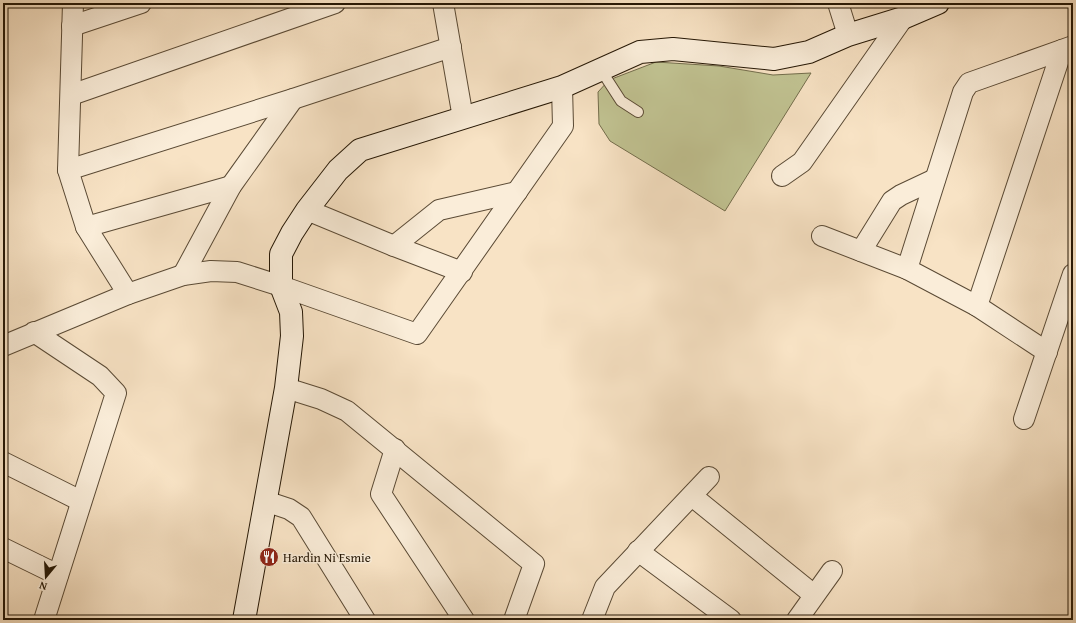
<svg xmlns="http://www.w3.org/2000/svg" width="1076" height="623" viewBox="0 0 1076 623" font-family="'Gentium Book Plus',serif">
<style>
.green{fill:#c1c392;stroke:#736d4c}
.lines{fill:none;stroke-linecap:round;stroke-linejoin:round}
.lane-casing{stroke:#5a4a35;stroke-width:12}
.street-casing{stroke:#5a4a35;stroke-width:22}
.secondary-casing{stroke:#251705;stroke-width:24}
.lane{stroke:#faedd9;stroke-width:10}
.street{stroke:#faedd9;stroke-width:20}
.secondary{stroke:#faedd9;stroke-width:22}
.labels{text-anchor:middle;stroke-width:3;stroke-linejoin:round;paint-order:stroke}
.poi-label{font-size:13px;fill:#251705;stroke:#faedd9;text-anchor:start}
</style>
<rect width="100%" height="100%" fill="#f8e3c5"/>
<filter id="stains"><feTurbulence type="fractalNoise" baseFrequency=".005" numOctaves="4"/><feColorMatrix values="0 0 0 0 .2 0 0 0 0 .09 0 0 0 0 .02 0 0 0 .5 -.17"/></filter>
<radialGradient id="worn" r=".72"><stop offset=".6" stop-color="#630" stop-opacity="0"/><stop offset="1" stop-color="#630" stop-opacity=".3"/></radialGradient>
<polygon class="green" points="656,62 719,66 773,75 811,73 725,211 610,141 599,124 598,92 609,80"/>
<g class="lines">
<defs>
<polyline id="lane" points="601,70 621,101 638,112"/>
<g id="street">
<polyline points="73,3 68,170 86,227 128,294"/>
<polyline points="443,3 463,118"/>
<polyline points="838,3 848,35"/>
<polyline points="72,26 141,3"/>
<polyline points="71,95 335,3"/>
<polyline points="68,170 293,99 451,47"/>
<polyline points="782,176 802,162 903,18"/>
<polyline points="307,210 394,246 462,272"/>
<polyline points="86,227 231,186"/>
<polyline points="822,236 907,269 977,306 1047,352"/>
<polyline points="394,246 439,210 517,192"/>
<polyline points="861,251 892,201 901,195 935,179"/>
<polyline points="907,269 963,92 969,83 1073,46"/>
<polyline points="183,275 231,186 293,99"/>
<polyline points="977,306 1062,50"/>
<polyline points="34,332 100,376 116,393 44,620"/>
<polyline points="3,346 128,294 183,275 211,271 237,272 281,286 417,334 563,126 562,87"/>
<polyline points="286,388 321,399 347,411 534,564 514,620"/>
<polyline points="1024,419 1073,274"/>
<polyline points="395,449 381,494 464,620"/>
<polyline points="3,462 81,501"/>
<polyline points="692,496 814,595"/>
<polyline points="265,501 289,509 301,517 365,620"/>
<polyline points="3,548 58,575"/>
<polyline points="638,551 731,620"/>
<polyline points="592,620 605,587 709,477"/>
<polyline points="797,620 832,571"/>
</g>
<polyline id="secondary" points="244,620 286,388 292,336 291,312 281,286 281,254 292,233 307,210 338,170 360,150 562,87 640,52 673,49 774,59 809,52 848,35 903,18 938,3"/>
</defs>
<use href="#lane" class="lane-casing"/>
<use href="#street" class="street-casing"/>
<use href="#secondary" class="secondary-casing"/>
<use href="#lane" class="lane"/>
<use href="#street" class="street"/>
<use href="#secondary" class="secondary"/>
</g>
<defs>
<symbol id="restaurant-disc" viewBox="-11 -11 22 22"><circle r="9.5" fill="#8f2418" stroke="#faedd9"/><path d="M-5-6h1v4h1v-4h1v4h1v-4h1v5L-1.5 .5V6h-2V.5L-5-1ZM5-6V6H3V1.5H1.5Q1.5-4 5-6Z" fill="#fff"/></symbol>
</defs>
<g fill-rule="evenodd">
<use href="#restaurant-disc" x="258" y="546" width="22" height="22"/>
</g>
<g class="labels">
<g class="poi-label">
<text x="283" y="562">Hardin Ni Esmie</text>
</g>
</g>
<rect width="1076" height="623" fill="none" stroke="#f8e3c5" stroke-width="16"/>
<rect x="4" y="4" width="1068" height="615" fill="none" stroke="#251705" stroke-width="2"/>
<rect x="8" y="8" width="1060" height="607" fill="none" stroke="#251705"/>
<g transform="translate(46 577) rotate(198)" stroke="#faedd9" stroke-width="3" paint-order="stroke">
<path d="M0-3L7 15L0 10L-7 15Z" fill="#251705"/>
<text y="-6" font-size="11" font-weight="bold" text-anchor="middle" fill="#251705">N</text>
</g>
<rect width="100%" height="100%" filter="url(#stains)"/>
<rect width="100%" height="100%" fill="url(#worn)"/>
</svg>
